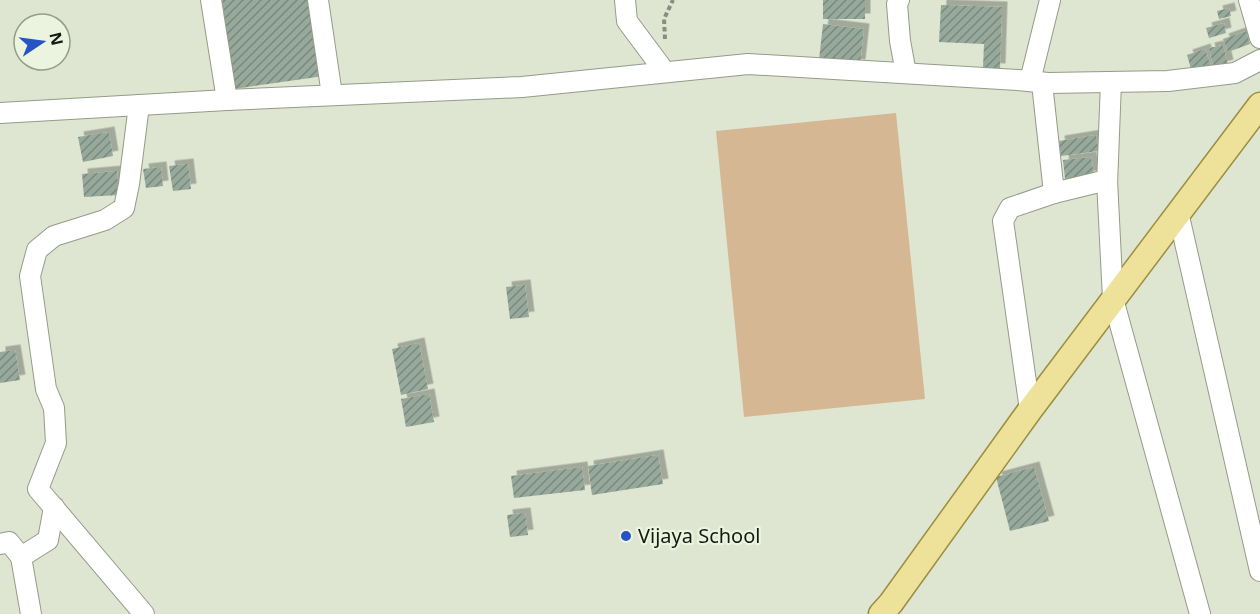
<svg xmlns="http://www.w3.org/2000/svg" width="1260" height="614" viewBox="0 0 1260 614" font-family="'Noto Sans',sans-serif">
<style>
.garden{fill:#d5b793}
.building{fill:url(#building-hatch);filter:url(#shadow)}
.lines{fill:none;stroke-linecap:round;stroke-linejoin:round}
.minor-casing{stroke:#949c89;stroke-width:22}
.major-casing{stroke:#9b8e3f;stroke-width:27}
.path{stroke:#888e7f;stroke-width:4;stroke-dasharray:4.5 3;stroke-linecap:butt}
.minor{stroke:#fff;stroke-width:20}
.major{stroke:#eee19a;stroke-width:24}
.poi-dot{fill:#2654c2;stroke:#ebf4df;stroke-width:2}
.labels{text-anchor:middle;stroke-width:4.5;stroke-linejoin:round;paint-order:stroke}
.poi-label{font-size:20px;fill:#161912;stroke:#ebf4df;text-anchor:start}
</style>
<defs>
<pattern id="building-hatch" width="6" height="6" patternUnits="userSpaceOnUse" patternTransform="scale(1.5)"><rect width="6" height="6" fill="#96a99b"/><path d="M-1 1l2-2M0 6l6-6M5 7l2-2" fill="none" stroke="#79897d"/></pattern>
<filter id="shadow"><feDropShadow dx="5.5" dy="-5.5" stdDeviation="0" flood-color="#0004"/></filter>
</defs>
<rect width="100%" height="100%" fill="#dee6d2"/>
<polygon class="garden" points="896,113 925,399 744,417 716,131"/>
<g class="building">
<polygon points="222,0 311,0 324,76 234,89"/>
<rect x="823" y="0" width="42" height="19"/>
<polygon points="941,5 1002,7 1000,69 983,68 984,44 939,42"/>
<polygon points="1229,8 1231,16 1219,19 1217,11"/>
<polygon points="1224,23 1226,33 1209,38 1206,28"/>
<polygon points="823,24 864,29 860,65 819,60"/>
<polygon points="1246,31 1250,44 1228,52 1223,39"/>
<polygon points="1223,45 1228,65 1214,69 1209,48"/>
<polygon points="1205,49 1212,69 1193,76 1187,55"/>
<polygon points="109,132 113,156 83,162 78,137"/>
<polygon points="1096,135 1099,151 1061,156 1059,141"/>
<polygon points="1091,157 1094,176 1065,179 1063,160"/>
<polygon points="188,164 191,189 173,191 169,166"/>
<polygon points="161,167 163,186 146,188 143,169"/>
<polygon points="117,171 119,195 84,197 82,174"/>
<polygon points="525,285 529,317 510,319 506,287"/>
<polygon points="419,343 428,389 401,395 392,349"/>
<polygon points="15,350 20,380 0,383 0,352"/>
<polygon points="429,394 434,422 406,427 401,399"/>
<polygon points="658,455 663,484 592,495 588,466"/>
<polygon points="582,467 585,490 514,498 511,476"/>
<polygon points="1034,467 1049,521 1010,531 996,477"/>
<polygon points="525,513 528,535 510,537 507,515"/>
</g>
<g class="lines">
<defs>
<g id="minor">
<polyline points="211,0 227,100"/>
<polyline points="318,0 332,95"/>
<polyline points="625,0 627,21 665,72"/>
<polyline points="899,0 897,4 900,41 906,73"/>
<polyline points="1249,0 1260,38"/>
<polyline points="1030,81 1050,0"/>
<polyline points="1042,83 1054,193 1107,180 1113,299 1200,614"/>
<polyline points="139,105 129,184 124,208 105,220 54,236 37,250 30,276 46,389 54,408 56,443 38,489 144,614"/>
<polyline points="0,113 227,100 522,87 748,64 1018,80 1048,83 1168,81 1235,73 1260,60"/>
<polyline points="1107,185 1111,82"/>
<polyline points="1178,212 1260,571"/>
<polyline points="1030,410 1003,221 1010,208 1054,193"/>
<polyline points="0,544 9,542 21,557 48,540 54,507"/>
<polyline points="21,557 31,614"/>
</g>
<polyline id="major" points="881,614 891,603 1030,410 1260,105"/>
</defs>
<use href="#minor" class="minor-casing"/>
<use href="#major" class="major-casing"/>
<polyline class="path" points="665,39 664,19 673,0"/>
<use href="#minor" class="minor"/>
<use href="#major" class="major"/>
</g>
<circle class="poi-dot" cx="626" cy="536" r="6"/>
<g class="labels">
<g class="poi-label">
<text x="638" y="543">Vijaya School</text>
</g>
</g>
<g transform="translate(42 42) rotate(77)"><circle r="28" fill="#ebf4df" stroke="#969c8d" stroke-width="1.5"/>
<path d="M0-4.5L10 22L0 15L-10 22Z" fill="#2654c2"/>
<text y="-9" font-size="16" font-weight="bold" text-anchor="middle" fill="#161912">N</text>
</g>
</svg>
